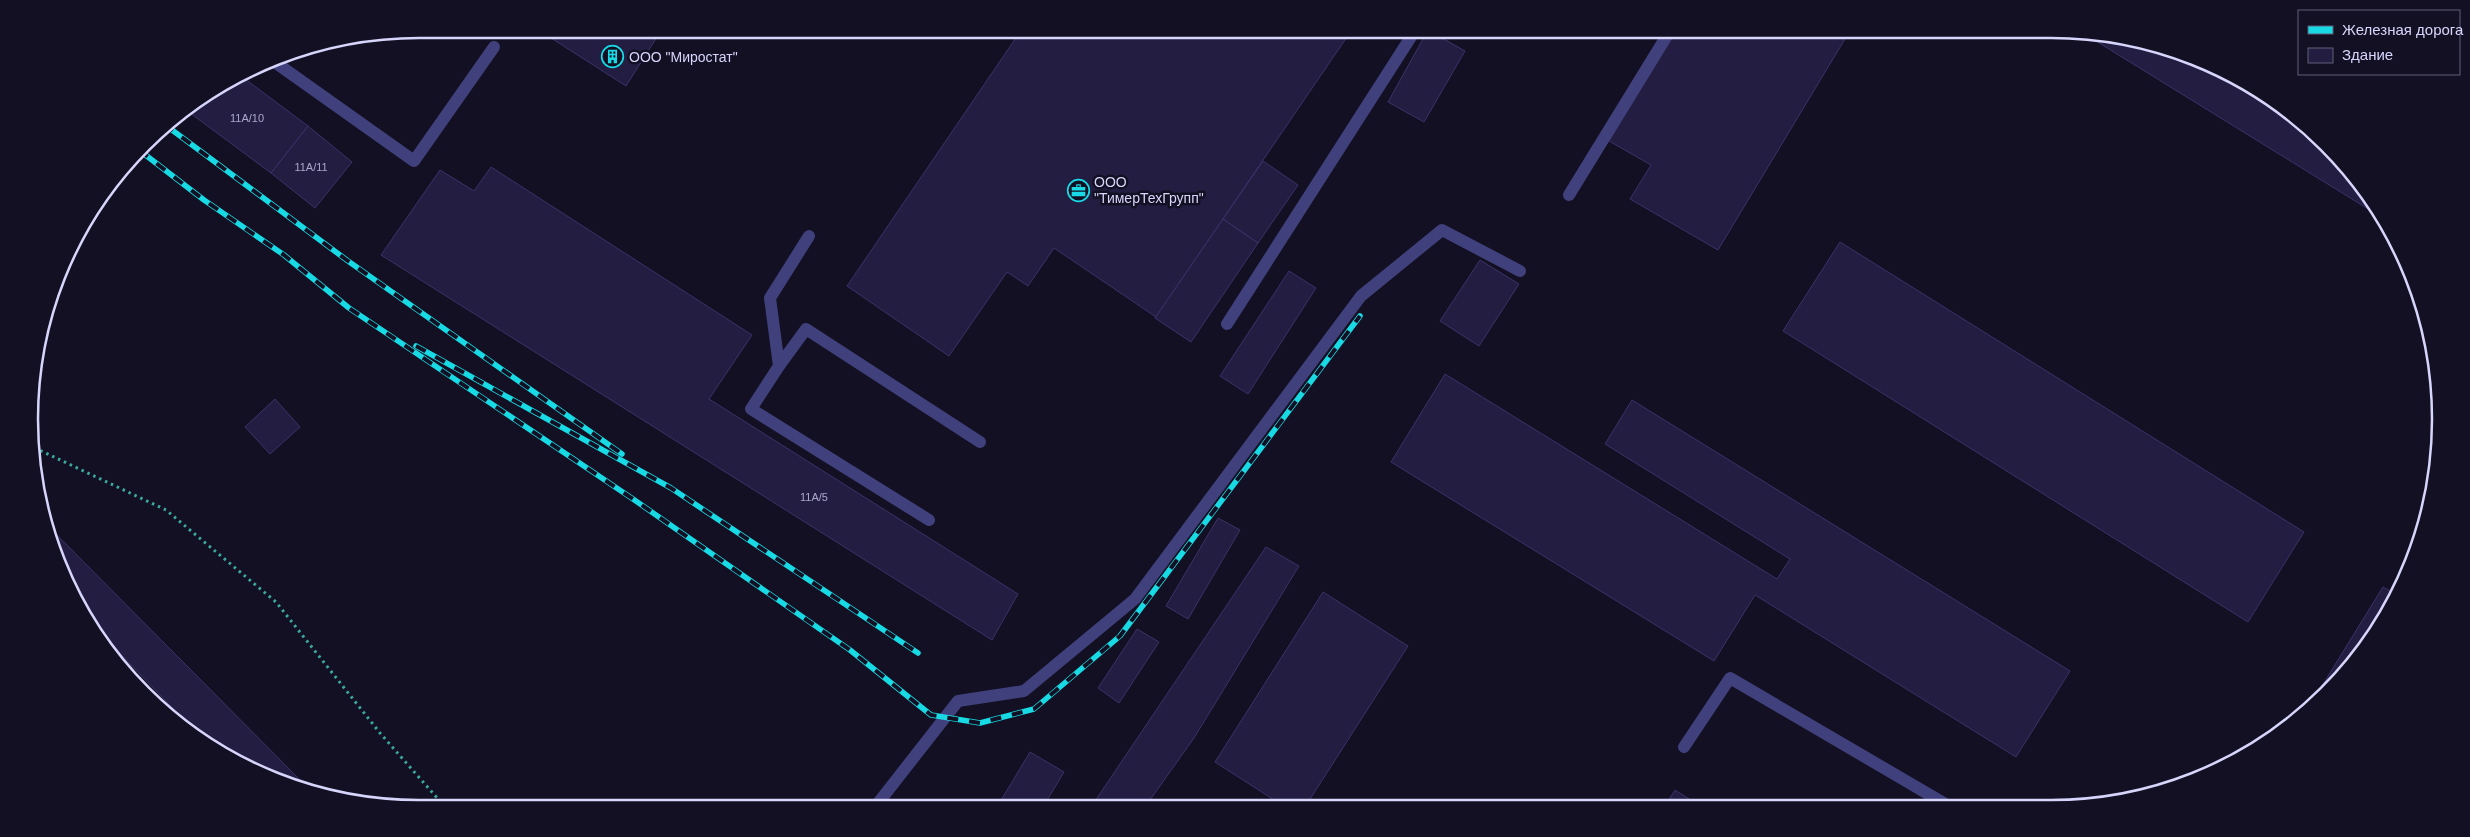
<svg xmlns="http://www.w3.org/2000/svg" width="2470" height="837" viewBox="0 0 2470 837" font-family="Helvetica,sans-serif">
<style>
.building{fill:#231e41;stroke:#3b326a}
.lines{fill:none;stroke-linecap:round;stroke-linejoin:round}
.path{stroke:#3ba99d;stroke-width:3;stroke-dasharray:2.5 4;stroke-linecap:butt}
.service{stroke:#40407c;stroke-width:12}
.rail-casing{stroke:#17dae5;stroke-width:5.5}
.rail{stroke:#121022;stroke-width:4;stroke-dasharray:11;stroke-linecap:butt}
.labels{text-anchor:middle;stroke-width:5;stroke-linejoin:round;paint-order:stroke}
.number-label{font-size:11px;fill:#aaa7cc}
.poi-label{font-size:14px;fill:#d7d5fb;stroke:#121022;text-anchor:start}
.rim{fill:none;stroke:#d7d5fb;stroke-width:2.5}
</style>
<rect width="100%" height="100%" fill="#121022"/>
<g class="building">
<polygon points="537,29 662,29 626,86"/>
<polygon points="1022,29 1341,29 1349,34 1156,317 1054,248 1028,286 1007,272 949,356 847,286"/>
<polygon points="1677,29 1851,29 1718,250 1630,199 1651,165 1609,141"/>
<polygon points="1428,30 1465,51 1424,122 1388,102"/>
<polygon points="2083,33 2152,42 2224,69 2289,109 2344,161 2386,220"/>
<polygon points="241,76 308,126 271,173 186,110"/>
<polygon points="308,126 352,162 315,208 271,173"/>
<polygon points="1263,161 1298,185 1258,243 1223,219"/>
<polygon points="491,167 752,335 709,399 1018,594 992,640 381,255 440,170 474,191"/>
<polygon points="1223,219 1258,243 1191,342 1155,318"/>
<polygon points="1840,242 2304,532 2248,622 1783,331"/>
<polygon points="1480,260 1519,284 1479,346 1440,321"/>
<polygon points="1289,271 1316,288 1248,394 1220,376"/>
<polygon points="1445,374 1777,579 1790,559 1605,444 1632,400 2070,671 2016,757 1755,595 1714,661 1391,462"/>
<polygon points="275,399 300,427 270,454 245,427"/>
<polygon points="1218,518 1240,530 1188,619 1166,606"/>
<polygon points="43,521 312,792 208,745 87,619"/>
<polygon points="1266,547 1299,566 1194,738 1145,807 1091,807"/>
<polygon points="2383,587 2397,595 2389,614 2309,711 2304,715"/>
<polygon points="1323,592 1408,646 1305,807 1285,807 1215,762"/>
<polygon points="1137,629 1159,642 1119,703 1098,688"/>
<polygon points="1030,752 1064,772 1043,807 997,807"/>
<polygon points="1675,790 1700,806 1665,806"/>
</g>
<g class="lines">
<polyline class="path" points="30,443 35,448 166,510 276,602 380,733 446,808"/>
<g class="service">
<polyline points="269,58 414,161 494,47"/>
<polyline points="1569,195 1671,29"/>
<polyline points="809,236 770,298 779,366 751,409 929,520"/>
<polyline points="1227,324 1416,29"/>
<polyline points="779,366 806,329 980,442"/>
<polyline points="1684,747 1730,678 1947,805"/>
<polyline points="875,807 958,701 1024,691 1135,599 1361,296 1442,230 1520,271"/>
</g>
<defs>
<g id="rail">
<polyline points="164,124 348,261 622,454"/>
<polyline points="139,150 204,200 284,255 349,308 633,499 850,650 931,715 980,723 1034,709 1120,636 1360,316"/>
<polyline points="416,346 671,488 918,653"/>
</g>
</defs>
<use href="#rail" class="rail-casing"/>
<use href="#rail" class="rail"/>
</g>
<defs>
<symbol id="building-ring" viewBox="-11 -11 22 22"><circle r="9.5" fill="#121022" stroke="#17dae5" stroke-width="1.5"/><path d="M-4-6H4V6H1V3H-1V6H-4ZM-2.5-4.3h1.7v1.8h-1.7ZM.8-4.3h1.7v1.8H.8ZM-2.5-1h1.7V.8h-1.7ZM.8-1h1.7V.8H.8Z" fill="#17dae5"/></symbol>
<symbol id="office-ring" viewBox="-11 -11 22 22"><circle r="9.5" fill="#121022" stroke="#17dae5" stroke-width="1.5"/><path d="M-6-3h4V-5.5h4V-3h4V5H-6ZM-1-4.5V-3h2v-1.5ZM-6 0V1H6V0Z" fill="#17dae5"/></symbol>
</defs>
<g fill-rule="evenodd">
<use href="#building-ring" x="600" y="44" width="25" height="25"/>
<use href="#office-ring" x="1066" y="178" width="25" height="25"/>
</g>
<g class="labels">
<g class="number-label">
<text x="247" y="122">11А/10</text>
<text x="311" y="171">11А/11</text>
<text x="814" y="501">11А/5</text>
</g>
<g class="poi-label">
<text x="629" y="62">ООО "Миростат"</text>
<text x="1094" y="187">ООО<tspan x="1094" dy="16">"ТимерТехГрупп"</tspan></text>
</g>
</g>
<path d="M0 0H2470V837H0ZM419 38H2051A381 381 0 0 1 2432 419V419A381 381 0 0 1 2051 800H419A381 381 0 0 1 38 419V419A381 381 0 0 1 419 38Z" fill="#121022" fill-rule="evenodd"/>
<path class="rim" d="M419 38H2051A381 381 0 0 1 2432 419V419A381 381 0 0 1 2051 800H419A381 381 0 0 1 38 419V419A381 381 0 0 1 419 38Z"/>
<rect x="2298" y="10" width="162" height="65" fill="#121022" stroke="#615f79"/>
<rect x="2308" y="26" width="25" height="8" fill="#17dae5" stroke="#615f79"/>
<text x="2342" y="35" font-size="15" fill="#d7d5fb">Железная дорога</text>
<rect x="2308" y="48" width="25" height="15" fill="#231e41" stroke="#615f79"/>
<text x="2342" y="60" font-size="15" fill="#d7d5fb">Здание</text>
</svg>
